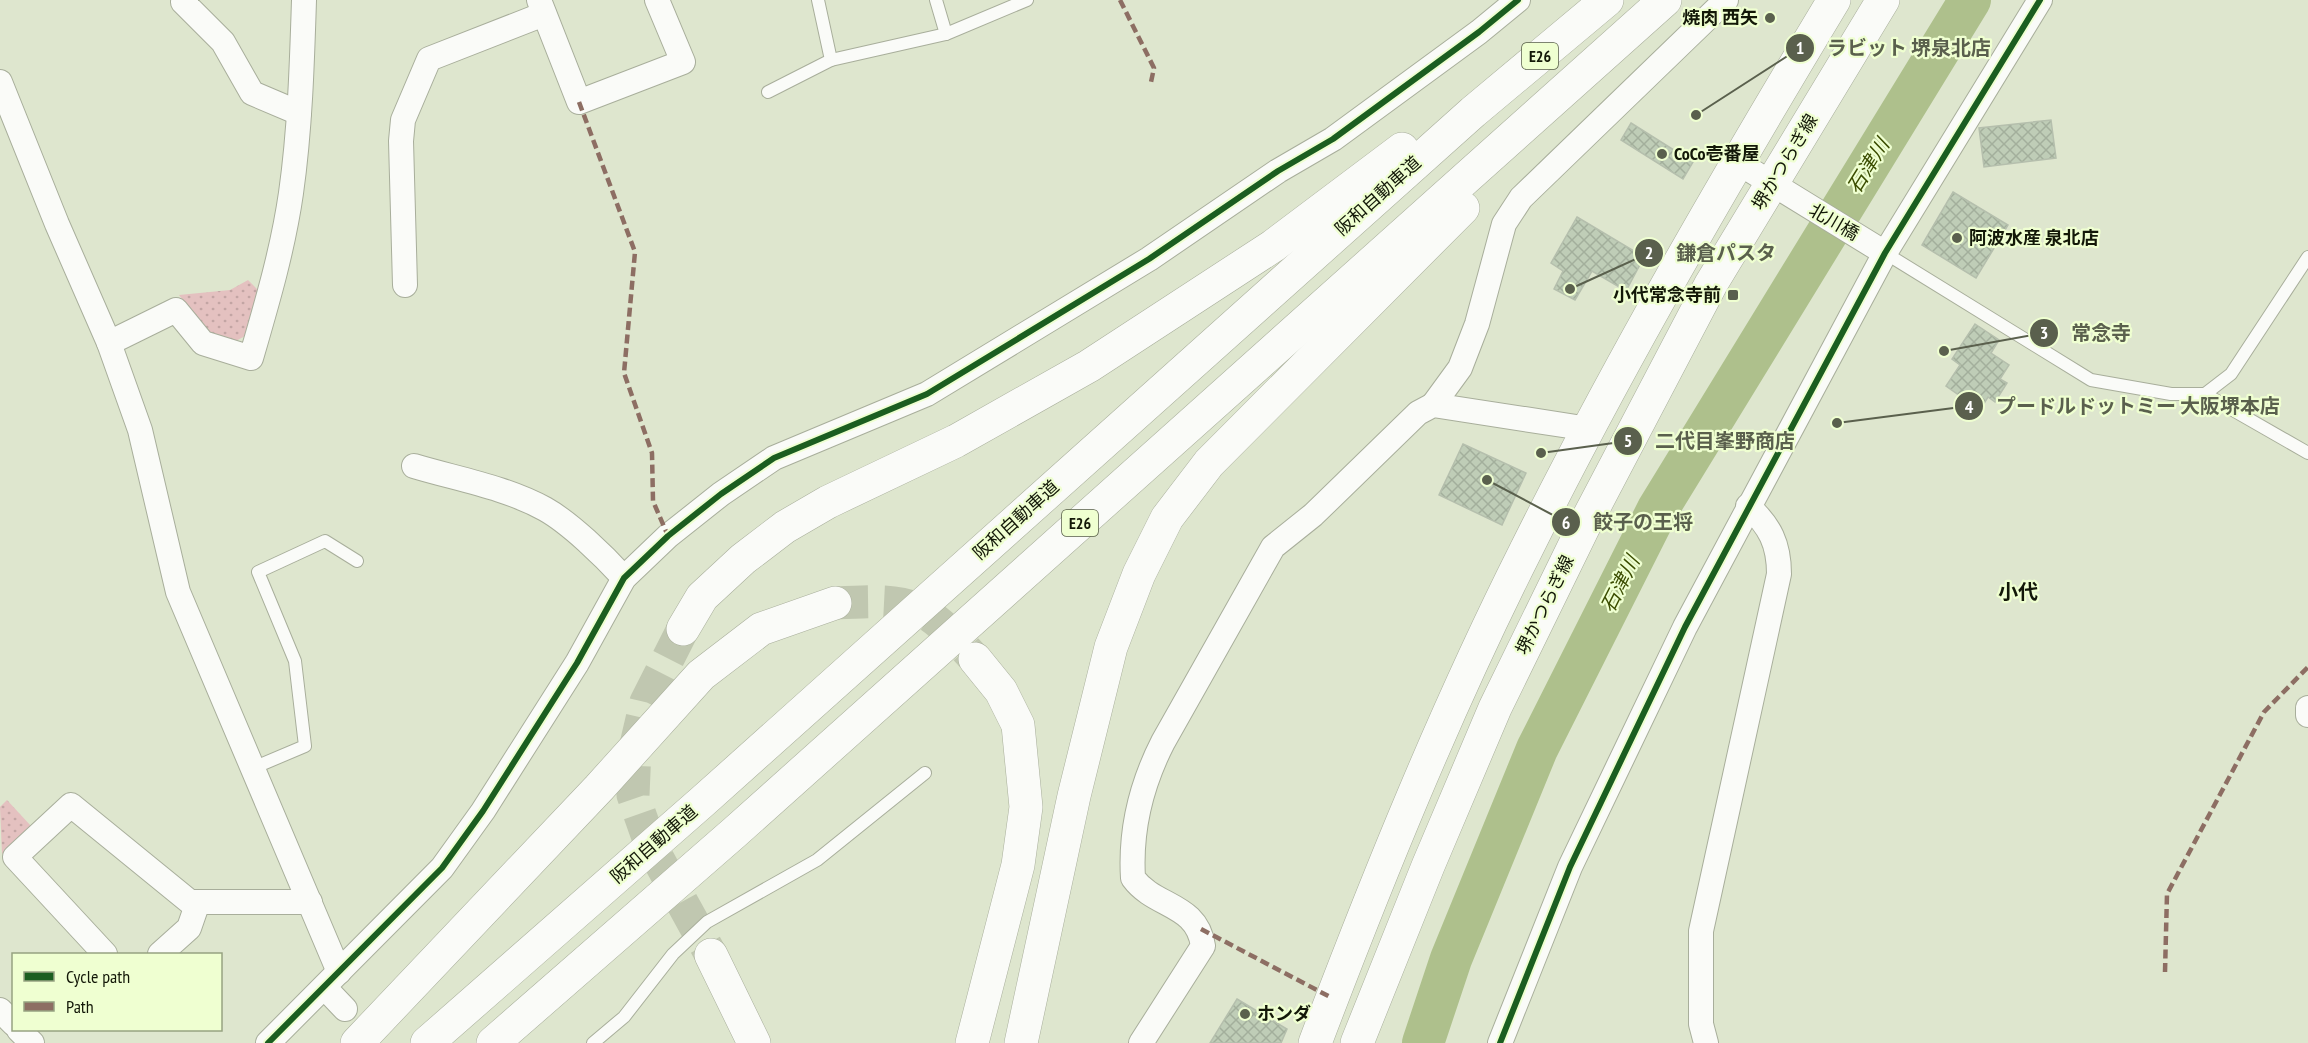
<svg xmlns="http://www.w3.org/2000/svg" width="2308" height="1043" viewBox="0 0 2308 1043" font-family="'PT Sans Narrow','Noto Sans JP',sans-serif">
<style>
.park{fill:url(#park-dots)}
.lines{fill:none;stroke-linecap:round;stroke-linejoin:round}
.river{stroke:#aec08c;stroke-width:42}
.building{fill:url(#building-cross-hatch);stroke:#b5bfad;stroke-width:1.5}
.highway-tunnel{stroke:#c0c7b0;stroke-width:33;stroke-dasharray:33 16;stroke-linecap:butt}
.lane-casing{stroke:#a8ae9b;stroke-width:14}
.street-casing{stroke:#a8ae9b;stroke-width:26}
.primary-casing{stroke:#a8ae9b;stroke-width:34}
.highway-casing{stroke:#a8ae9b;stroke-width:34}
.lane{stroke:#fafbf8;stroke-width:12}
.street{stroke:#fafbf8;stroke-width:24}
.primary{stroke:#fafbf8;stroke-width:33}
.highway{stroke:#fafbf8;stroke-width:33}
.quiet{stroke:#8d6e63;stroke-width:4.5;stroke-dasharray:9 4.5;stroke-linecap:butt}
.cycleway-casing{stroke:#efffd1;stroke-width:10}
.cycleway{stroke:#1b5e20;stroke-width:6}
.poi-dot{fill:#5a604d;stroke:#efffd1;stroke-width:2}
.labels{text-anchor:middle;stroke-width:4.5;stroke-linejoin:round;paint-order:stroke}
.shield{fill:#efffd1;stroke:#555d44;stroke-width:1.5}
.shield-label{font-size:16px;font-weight:bold;fill:#131808}
.poi-label{font-size:18px;font-weight:bold;fill:#131808;stroke:#efffd1;text-anchor:start}
.street-label{font-size:18px;fill:#131808;stroke:#efffd1}
.water-label{font-size:20px;font-style:italic;fill:#3b4d00;stroke:#efffd1}
.neighbourhood-label{font-size:20px;font-weight:bold;fill:#131808;stroke:#efffd1}
.leader{fill:none;stroke:#5a604d;stroke-width:2}
.callout-dot{fill:#5a604d;stroke:#efffd1;stroke-width:2}
.mark-label{font-size:18px;text-anchor:middle;font-weight:bold;fill:#fff}
.callout-label{font-size:20px;text-anchor:middle;font-weight:bold;fill:#5a604d;stroke:#efffd1;stroke-width:4.5;stroke-linejoin:round;paint-order:stroke}
</style>
<defs>
<pattern id="park-dots" width="8" height="8" patternUnits="userSpaceOnUse" patternTransform="scale(1.5)"><rect width="8" height="8" fill="#e4c1c0"/><path d="M2 2h.1M6 6h.1" fill="none" stroke="#c3a5a4" stroke-width="1.8" stroke-linecap="round"/></pattern>
<pattern id="building-cross-hatch" width="8" height="8" patternUnits="userSpaceOnUse" patternTransform="scale(1.5)"><rect width="8" height="8" fill="#bfcdb7"/><path d="M0 0l8 8M0 8l8-8" fill="none" stroke="#a3af9c"/></pattern>
</defs>
<rect width="100%" height="100%" fill="#dee6ce"/>
<g class="park">
<polygon points="248,280 259,291 245,336 234,342 210,336 179,295 230,290"/>
<polygon points="7,800 31,826 2,854 0,807"/>
</g>
<g class="lines">
<polyline class="river" points="1423,1043 1451,959 1537,749 1658,509 1970,0"/>
</g>
<g class="building">
<polygon points="2051,120 2056,158 1984,167 1979,128"/>
<polygon points="1631,123 1693,162 1683,179 1621,140"/>
<polygon points="1953,192 2008,225 1976,278 1922,245"/>
<polygon points="1577,217 1644,257 1626,291 1592,271 1575,300 1554,289 1563,271 1551,263"/>
<polygon points="1975,324 1999,340 1991,353 2009,365 2000,379 2007,383 1995,402 1988,397 1980,410 1946,386 1960,365 1952,359"/>
<polygon points="1463,444 1526,473 1502,525 1439,495"/>
<polygon points="1237,999 1287,1029 1281,1043 1210,1043"/>
</g>
<g class="lines">
<g class="highway-tunnel">
<path d="M835,603c74,-4 87,-3 137,53"/>
<polyline points="683,629 646,702 635,749 633,795 651,846 711,955"/>
</g>
<defs>
<g id="lane">
<polyline points="936,0 946,34"/>
<polyline points="831,60 946,34 1027,0"/>
<polyline points="768,92 831,60 818,0"/>
<polyline points="1885,253 2091,380 2171,394 2205,394 2308,453"/>
<polyline points="2205,394 2231,374 2308,257"/>
<polyline points="253,768 305,746 295,661 258,572 325,541 357,561"/>
<polyline points="593,1043 624,1017 673,954 707,922 817,860 925,773"/>
</g>
<g id="street">
<polyline points="186,0 183,2 223,42 252,93 299,113"/>
<polyline points="539,0 579,102 683,62 657,0"/>
<polyline points="0,82 57,224 109,343 140,430 178,592 339,972"/>
<polyline points="1737,162 1885,253"/>
<polyline points="405,285 401,141 403,120 429,59 544,14"/>
<path d="M109,343l67,-33 27,33 48,15c16,-55 32,-109 40,-165 9,-64 11,-129 13,-193"/>
<polyline points="1433,405 1460,368 1477,324 1504,224 1521,198 1726,0"/>
<path d="M414,466c43,13 91,21 131,43 25,14 59,47 79,69"/>
<polyline points="2308,708 2308,715"/>
<polyline points="105,954 15,857 71,805 190,902 310,902"/>
<polyline points="160,954 189,928 198,902"/>
<polyline points="325,988 345,1009"/>
<polyline points="0,1010 14,1024"/>
<polyline points="19,1030 32,1043"/>
<polyline points="268,1043 442,868 483,811 577,663 624,578 668,536 721,494 774,458 927,394 1149,259 1278,171 1333,139 1479,32 1518,0"/>
<path d="M1141,1043l62,-97c-6,-43 -48,-38 -70,-68 -3,-49 8,-93 30,-136l110,-195 40,-32 105,-102 15,-8 156,24"/>
<polyline points="1500,1043 1570,867 1685,627 1885,253 2040,0"/>
<path d="M1706,1043l-5,-19v-93l78,-357c0,-30 -9,-48 -31,-68"/>
</g>
<g id="primary">
<path d="M1315,1043c63,-166 130,-332 210,-491 94,-189 200,-371 309,-552"/>
<polyline points="1357,1043 1428,866 1495,708 1584,526 1711,284 1883,0"/>
</g>
<g id="highway">
<polyline points="683,629 702,597 743,559 785,527 828,502 956,441 1089,366 1273,246 1402,149"/>
<polyline points="711,955 754,1043"/>
<polyline points="357,1043 599,788 701,675 761,629 835,603"/>
<polyline points="427,1043 703,801 1473,112 1607,0"/>
<polyline points="493,1043 735,832 1665,0"/>
<polyline points="972,1043 1018,865 1026,807 1018,725 1001,691 975,659"/>
<polyline points="1021,1043 1074,796 1111,647 1139,574 1167,518 1209,463 1463,208"/>
</g>
</defs>
<use href="#lane" class="lane-casing"/>
<use href="#street" class="street-casing"/>
<use href="#primary" class="primary-casing"/>
<use href="#highway" class="highway-casing"/>
<use href="#lane" class="lane"/>
<use href="#street" class="street"/>
<use href="#primary" class="primary"/>
<use href="#highway" class="highway"/>
<g class="quiet">
<polyline points="1120,0 1154,68 1151,82"/>
<polyline points="579,102 635,252 624,373 652,453 653,501 668,536"/>
<polyline points="1201,929 1332,998"/>
<polyline points="2165,972 2167,894 2264,712 2308,667"/>
</g>
<defs>
<g id="cycleway">
<polyline points="268,1043 442,868 483,811 577,663 624,578 668,536 721,494 774,458 927,394 1149,259 1278,171 1333,139 1479,32 1518,0"/>
<polyline points="1500,1043 1570,867 1685,627 1885,253 2040,0"/>
</g>
</defs>
<use href="#cycleway" class="cycleway-casing"/>
<use href="#cycleway" class="cycleway"/>
</g>
<g class="poi-dot">
<circle cx="1770" cy="18" r="6"/>
<circle cx="1662" cy="154" r="6"/>
<circle cx="1957" cy="238" r="6"/>
<rect x="1727" y="289" width="12" height="12" rx="3"/>
<circle cx="1245" cy="1014" r="6"/>
</g>
<g class="labels">
<g class="shield">
<rect x="1522" y="43" width="36" height="26" rx="4.5"/>
<rect x="1062" y="510" width="36" height="26" rx="4.5"/>
</g>
<g class="shield-label">
<text x="1540" y="62">E26</text>
<text x="1080" y="529">E26</text>
</g>
<g class="poi-label">
<text x="1758" y="24" text-anchor="end">焼肉 西矢</text>
<text x="1674" y="160">CoCo壱番屋</text>
<text x="1969" y="244">阿波水産 泉北店</text>
<text x="1721" y="301" text-anchor="end">小代常念寺前</text>
<text x="1257" y="1020">ホンダ</text>
</g>
<g class="street-label">
<text transform="translate(1785 162) rotate(-59)" y="6">堺かつらぎ線</text>
<text transform="translate(1378 196) rotate(-42)" y="6">阪和自動車道</text>
<text transform="translate(1834 222) rotate(30)" y="6">北川橋</text>
<text transform="translate(1016 520) rotate(-42)" y="6">阪和自動車道</text>
<text transform="translate(1545 605) rotate(-64)" y="6">堺かつらぎ線</text>
<text transform="translate(654 844) rotate(-41)" y="6">阪和自動車道</text>
</g>
<g class="water-label">
<text transform="translate(1868 166) rotate(-58)" y="7">石津川</text>
<text transform="translate(1620 584) rotate(-63)" y="7">石津川</text>
</g>
<g class="neighbourhood-label">
<text x="2018" y="599">小代</text>
</g>
</g>
<path class="leader" d="M1696 115L1800 48M1570 289L1649 253M1944 351L2044 333M1837 423L1969 406M1541 453L1628 441M1487 480L1566 522"/>
<g class="callout-dot">
<circle cx="1696" cy="115" r="6"/>
<circle cx="1570" cy="289" r="6"/>
<circle cx="1944" cy="351" r="6"/>
<circle cx="1837" cy="423" r="6"/>
<circle cx="1541" cy="453" r="6"/>
<circle cx="1487" cy="480" r="6"/>
<circle cx="1800" cy="48" r="15"/>
<circle cx="1649" cy="253" r="15"/>
<circle cx="2044" cy="333" r="15"/>
<circle cx="1969" cy="406" r="15"/>
<circle cx="1628" cy="441" r="15"/>
<circle cx="1566" cy="522" r="15"/>
</g>
<g class="mark-label">
<text x="1800" y="54">1</text>
<text x="1649" y="259">2</text>
<text x="2044" y="339">3</text>
<text x="1969" y="413">4</text>
<text x="1628" y="447">5</text>
<text x="1566" y="529">6</text>
</g>
<g class="callout-label">
<text x="1909" y="55">ラビット 堺泉北店</text>
<text x="1726" y="260">鎌倉パスタ</text>
<text x="2101" y="340">常念寺</text>
<text x="2138" y="413">プードルドットミー 大阪堺本店</text>
<text x="1725" y="448">二代目峯野商店</text>
<text x="1643" y="529">餃子の王将</text>
</g>
<rect x="12" y="953" width="210" height="78" fill="#efffd1" stroke="#97a381" stroke-width="1.5"/>
<rect x="24" y="972" width="30" height="9" fill="#1b5e20" stroke="#97a381" stroke-width="1.5"/>
<text x="66" y="983" font-size="18" fill="#131808">Cycle path</text>
<rect x="24" y="1002" width="30" height="9" fill="#8d6e63" stroke="#97a381" stroke-width="1.5"/>
<text x="66" y="1013" font-size="18" fill="#131808">Path</text>
</svg>
